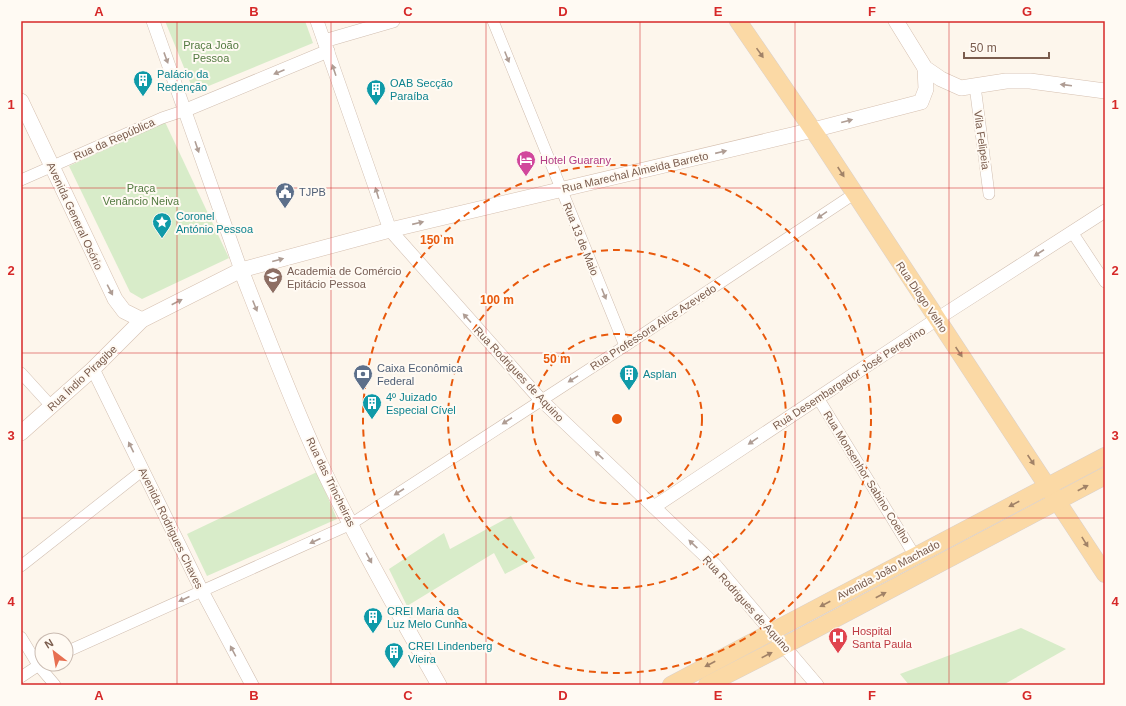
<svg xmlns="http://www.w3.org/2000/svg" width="1126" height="706" viewBox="0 0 1126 706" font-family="Helvetica,sans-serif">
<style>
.green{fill:#d8ecc9}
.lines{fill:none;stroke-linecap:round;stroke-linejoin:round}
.minor-casing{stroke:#d1beb0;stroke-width:12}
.tertiary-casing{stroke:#d1beb0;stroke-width:14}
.secondary-casing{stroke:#d6c0b0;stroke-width:16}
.primary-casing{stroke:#dad1cd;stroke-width:18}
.minor{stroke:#fff;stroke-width:11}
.tertiary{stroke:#fff;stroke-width:13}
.secondary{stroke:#fff;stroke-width:15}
.primary{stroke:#fbd9a5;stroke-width:17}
.oneway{fill:#a18267}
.oneway2{fill:#af9d94}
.grid{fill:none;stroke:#d62828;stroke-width:1;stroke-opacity:0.55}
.ring{fill:none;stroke:#e8590c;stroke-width:2;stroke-dasharray:7 5}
.labels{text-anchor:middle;stroke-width:4;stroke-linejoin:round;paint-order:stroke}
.park-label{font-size:11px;fill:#537a41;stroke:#fffaf3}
.culture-label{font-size:11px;fill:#0d838f;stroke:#fffaf3;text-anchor:start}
.street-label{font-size:11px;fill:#7a5c4d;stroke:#fffaf3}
.hotel-label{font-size:11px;fill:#b23c85;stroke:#fffaf3;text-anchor:start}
.service-label{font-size:11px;fill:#4e5e75;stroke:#fffaf3;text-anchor:start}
.education-label{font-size:11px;fill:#785e54;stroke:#fffaf3;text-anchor:start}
.health-label{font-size:11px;fill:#be3a42;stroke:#fffaf3;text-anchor:start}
.centre{fill:#e8590c;stroke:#fffaf3;stroke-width:2}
.ring-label{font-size:12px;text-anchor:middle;font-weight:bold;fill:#e8590c;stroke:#fffaf3;stroke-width:4;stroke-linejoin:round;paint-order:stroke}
.neatline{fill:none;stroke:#d62828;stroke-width:1.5}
.grid-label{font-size:13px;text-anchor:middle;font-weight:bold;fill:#d62828}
</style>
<rect width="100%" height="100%" fill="#fdf6ec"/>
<g class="green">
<polygon points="165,21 305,21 313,43 194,92"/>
<polygon points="165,122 229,258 142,299 130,292 69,166"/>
<polygon points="317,472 337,519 207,576 187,534"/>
<polygon points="511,516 535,558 505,574 494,553 407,606 389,569 444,533 450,549"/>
<polygon points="1021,628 1066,649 1003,685 909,685 900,674"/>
</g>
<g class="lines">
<defs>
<g id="minor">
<polyline points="493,21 625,346"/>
<polyline points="975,86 989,194"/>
<polyline points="21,180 162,118 186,110"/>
<polyline points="1072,232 1105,282"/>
<polyline points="21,373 52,407"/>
<polyline points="818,398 915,556"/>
<polyline points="21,566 143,470"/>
<polyline points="21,637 38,665 55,685"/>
<polyline points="66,652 351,524 625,346 854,194"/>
<polyline points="21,677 42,663"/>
</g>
<g id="tertiary">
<polyline points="153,21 241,270"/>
<polyline points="317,21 390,230 540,399 715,565 817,685"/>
<polyline points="324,41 393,21"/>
<polyline points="186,110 328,51"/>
<polyline points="93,369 202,591 252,685"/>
<polyline points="654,507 937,319 1105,211"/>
</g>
<g id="secondary">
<polyline points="896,21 925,68 941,79 961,88 1006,81 1030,81 1105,91"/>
<polyline points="21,101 115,299 124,311 142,320"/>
<path d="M241,270c25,64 50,130 79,193 36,76 78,149 119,222"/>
<polyline points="21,433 93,369 142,320 241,270 390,230 813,130 921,102 926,89 925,68"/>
</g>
<g id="primary">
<polyline points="738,21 819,139 1105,574"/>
<polyline points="671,685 1105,456"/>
<polyline points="707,685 795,640 1105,476"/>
</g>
</defs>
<use href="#minor" class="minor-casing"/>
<use href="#tertiary" class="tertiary-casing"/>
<use href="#secondary" class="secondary-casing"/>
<use href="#primary" class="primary-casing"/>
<use href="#minor" class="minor"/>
<use href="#tertiary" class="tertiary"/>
<use href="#secondary" class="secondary"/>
<use href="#primary" class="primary"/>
</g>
<defs><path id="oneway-solid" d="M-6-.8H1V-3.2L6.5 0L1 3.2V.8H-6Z"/></defs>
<g class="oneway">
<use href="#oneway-solid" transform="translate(760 53) rotate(55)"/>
<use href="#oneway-solid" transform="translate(841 172) rotate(57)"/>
<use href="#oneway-solid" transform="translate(959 352) rotate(56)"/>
<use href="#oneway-solid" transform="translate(1031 460) rotate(56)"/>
<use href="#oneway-solid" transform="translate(1083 488) rotate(-28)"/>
<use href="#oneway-solid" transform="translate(1014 504) rotate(152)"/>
<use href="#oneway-solid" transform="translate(1085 542) rotate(58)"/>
<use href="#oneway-solid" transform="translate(881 595) rotate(-28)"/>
<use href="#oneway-solid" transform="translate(825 604) rotate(152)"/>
<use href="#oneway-solid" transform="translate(767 655) rotate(-27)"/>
<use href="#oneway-solid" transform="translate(710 664) rotate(152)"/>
</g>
<g class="oneway2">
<use href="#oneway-solid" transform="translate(507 57) rotate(68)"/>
<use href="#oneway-solid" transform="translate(166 58) rotate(70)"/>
<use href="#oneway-solid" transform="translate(334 70) rotate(-109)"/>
<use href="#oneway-solid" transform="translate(279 72) rotate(157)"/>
<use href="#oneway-solid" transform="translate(1066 85) rotate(-173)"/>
<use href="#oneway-solid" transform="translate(847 121) rotate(-15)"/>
<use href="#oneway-solid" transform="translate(197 147) rotate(71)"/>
<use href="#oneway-solid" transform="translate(721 152) rotate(-13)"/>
<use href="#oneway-solid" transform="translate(377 193) rotate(-107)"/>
<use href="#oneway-solid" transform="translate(822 215) rotate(146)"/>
<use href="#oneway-solid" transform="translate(418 223) rotate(-13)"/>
<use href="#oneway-solid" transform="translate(1039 253) rotate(147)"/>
<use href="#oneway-solid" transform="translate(278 260) rotate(-15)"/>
<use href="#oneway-solid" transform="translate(110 290) rotate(62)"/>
<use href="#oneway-solid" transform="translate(604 294) rotate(68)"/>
<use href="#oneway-solid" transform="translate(177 302) rotate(-27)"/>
<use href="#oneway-solid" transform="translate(255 306) rotate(68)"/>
<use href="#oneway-solid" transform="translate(467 318) rotate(-132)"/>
<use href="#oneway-solid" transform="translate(573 379) rotate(148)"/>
<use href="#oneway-solid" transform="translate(507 421) rotate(147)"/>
<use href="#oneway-solid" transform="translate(753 441) rotate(146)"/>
<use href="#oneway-solid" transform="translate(131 447) rotate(-116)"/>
<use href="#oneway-solid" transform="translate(599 455) rotate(-137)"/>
<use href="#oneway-solid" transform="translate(399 492) rotate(147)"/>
<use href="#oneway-solid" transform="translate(315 541) rotate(155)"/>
<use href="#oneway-solid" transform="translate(693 544) rotate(-137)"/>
<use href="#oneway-solid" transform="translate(369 558) rotate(61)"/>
<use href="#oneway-solid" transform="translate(184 599) rotate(156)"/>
<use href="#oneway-solid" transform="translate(233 651) rotate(-118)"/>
</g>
<path class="grid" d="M177,21v664M331,21v664M486,21v664M640,21v664M795,21v664M949,21v664M21,188h1084M21,353h1084M21,518h1084"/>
<g class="ring">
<circle cx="617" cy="419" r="85"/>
<circle cx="617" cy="419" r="169"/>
<circle cx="617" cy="419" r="254"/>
</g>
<defs>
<symbol id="building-pin" viewBox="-11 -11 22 30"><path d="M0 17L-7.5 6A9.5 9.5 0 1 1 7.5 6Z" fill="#0f9aa8" stroke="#fffaf3"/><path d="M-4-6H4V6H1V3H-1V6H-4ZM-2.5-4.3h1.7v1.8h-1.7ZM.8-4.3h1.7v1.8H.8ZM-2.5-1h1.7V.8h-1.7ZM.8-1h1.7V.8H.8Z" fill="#fff"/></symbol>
<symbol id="hotel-pin" viewBox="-11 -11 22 30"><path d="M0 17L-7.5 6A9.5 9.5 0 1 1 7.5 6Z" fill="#d1479c" stroke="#fffaf3"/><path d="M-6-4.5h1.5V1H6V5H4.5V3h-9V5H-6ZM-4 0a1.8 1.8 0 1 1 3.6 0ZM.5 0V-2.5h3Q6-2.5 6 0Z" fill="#fff"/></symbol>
<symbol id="civic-pin" viewBox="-11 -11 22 30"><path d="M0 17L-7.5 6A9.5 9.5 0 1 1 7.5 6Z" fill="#5c6f8a" stroke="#fffaf3"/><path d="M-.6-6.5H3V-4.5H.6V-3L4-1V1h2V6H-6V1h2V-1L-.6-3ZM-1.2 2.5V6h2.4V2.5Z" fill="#fff"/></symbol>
<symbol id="sight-pin" viewBox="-11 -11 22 30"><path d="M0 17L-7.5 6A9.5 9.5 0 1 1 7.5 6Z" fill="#0f9aa8" stroke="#fffaf3"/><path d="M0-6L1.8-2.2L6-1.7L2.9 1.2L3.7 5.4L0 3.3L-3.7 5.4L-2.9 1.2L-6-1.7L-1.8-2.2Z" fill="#fff"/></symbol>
<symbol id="school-pin" viewBox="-11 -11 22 30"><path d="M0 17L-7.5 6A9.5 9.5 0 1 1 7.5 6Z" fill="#8d6e63" stroke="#fffaf3"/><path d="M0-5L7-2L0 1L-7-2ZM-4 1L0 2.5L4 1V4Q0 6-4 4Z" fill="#fff"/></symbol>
<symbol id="bank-pin" viewBox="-11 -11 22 30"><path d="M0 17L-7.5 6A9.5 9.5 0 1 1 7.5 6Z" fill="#5c6f8a" stroke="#fffaf3"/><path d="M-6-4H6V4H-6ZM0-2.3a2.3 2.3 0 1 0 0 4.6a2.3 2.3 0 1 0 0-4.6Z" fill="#fff"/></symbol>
<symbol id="hospital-pin" viewBox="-11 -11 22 30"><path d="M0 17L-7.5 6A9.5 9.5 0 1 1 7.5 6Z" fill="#e0444e" stroke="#fffaf3"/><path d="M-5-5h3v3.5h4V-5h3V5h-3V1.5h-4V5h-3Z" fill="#fff"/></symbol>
</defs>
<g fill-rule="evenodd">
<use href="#building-pin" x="132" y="69" width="22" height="30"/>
<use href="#building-pin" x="365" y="78" width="22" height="30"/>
<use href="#hotel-pin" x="515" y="149" width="22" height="30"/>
<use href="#civic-pin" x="274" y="181" width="22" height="30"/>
<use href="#sight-pin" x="151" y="211" width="22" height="30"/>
<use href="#school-pin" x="262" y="266" width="22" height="30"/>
<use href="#bank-pin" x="352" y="363" width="22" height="30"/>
<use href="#building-pin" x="618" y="363" width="22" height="30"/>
<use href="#building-pin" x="361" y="392" width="22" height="30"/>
<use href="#building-pin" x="362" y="606" width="22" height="30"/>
<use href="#hospital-pin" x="827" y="626" width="22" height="30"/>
<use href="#building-pin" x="383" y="641" width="22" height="30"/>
</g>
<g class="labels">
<g class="park-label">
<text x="211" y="49">Praça João<tspan x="211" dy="13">Pessoa</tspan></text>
<text x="141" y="192">Praça<tspan x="141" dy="13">Venâncio Neiva</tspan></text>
</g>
<g class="culture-label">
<text x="157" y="78">Palácio da<tspan x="157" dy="13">Redenção</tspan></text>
<text x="390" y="87">OAB Secção<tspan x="390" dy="13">Paraíba</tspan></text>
<text x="176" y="220">Coronel<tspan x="176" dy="13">António Pessoa</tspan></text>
<text x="643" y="378">Asplan</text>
<text x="386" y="401">4º Juizado<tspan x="386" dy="13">Especial Cível</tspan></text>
<text x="387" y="615">CREI Maria da<tspan x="387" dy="13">Luz Melo Cunha</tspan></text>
<text x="408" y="650">CREI Lindenberg<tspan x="408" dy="13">Vieira</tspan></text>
</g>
<g class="street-label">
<text transform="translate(114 139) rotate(-24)" y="4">Rua da República</text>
<text transform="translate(982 140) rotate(82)" y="4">Vila Felipeia</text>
<text transform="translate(635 172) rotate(-13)" y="4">Rua Marechal Almeida Barreto</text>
<text transform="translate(75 216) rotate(65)" y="4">Avenida General Osório</text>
<text transform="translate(581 239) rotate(68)" y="4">Rua 13 de Maio</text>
<text transform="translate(922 297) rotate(56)" y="4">Rua Diogo Velho</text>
<text transform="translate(653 327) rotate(-33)" y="4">Rua Professora Alice Azevedo</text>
<text transform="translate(519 374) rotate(47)" y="4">Rua Rodrigues de Aquino</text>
<text transform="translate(82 378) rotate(-43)" y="4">Rua Índio Piragibe</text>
<text transform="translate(849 378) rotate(-33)" y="4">Rua Desembargador José Peregrino</text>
<text transform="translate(867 477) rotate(58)" y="4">Rua Monsenhor Sabino Coelho</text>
<text transform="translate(331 482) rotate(64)" y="4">Rua das Trincheiras</text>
<text transform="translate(171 528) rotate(64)" y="4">Avenida Rodrigues Chaves</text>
<text transform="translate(888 570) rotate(-28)" y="4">Avenida João Machado</text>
<text transform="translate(747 604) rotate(48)" y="4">Rua Rodrigues de Aquino</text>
</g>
<g class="hotel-label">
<text x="540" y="164">Hotel Guarany</text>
</g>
<g class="service-label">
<text x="299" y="196">TJPB</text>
<text x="377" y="372">Caixa Econômica<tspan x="377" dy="13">Federal</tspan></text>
</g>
<g class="education-label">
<text x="287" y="275">Academia de Comércio<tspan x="287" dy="13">Epitácio Pessoa</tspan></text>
</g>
<g class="health-label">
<text x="852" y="635">Hospital<tspan x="852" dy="13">Santa Paula</tspan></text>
</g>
</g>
<circle cx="617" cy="419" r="6" class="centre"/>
<g class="ring-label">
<text x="437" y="244">150 m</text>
<text x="497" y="304">100 m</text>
<text x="557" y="363">50 m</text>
</g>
<rect width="1126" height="706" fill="none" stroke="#fffaf3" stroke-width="44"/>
<g transform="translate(54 652) rotate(329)"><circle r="19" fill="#fffaf3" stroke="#cabbb1"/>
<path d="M0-3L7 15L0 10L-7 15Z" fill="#e76f51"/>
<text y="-6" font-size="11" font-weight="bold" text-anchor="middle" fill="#7a5c4d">N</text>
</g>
<path d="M964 52v6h85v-6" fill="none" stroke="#7a5c4d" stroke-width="2"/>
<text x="970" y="52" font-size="12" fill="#7a5c4d" stroke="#fffaf3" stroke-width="3" paint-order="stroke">50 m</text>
<rect x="22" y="22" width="1082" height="662" class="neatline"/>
<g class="grid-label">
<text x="99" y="16">A</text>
<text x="254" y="16">B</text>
<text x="408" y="16">C</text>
<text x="563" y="16">D</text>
<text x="718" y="16">E</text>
<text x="872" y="16">F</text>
<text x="1027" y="16">G</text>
<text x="11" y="109">1</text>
<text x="1115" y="109">1</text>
<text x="11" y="275">2</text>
<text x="1115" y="275">2</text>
<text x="11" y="440">3</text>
<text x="1115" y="440">3</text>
<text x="11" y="606">4</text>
<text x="1115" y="606">4</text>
<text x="99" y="700">A</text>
<text x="254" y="700">B</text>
<text x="408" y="700">C</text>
<text x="563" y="700">D</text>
<text x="718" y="700">E</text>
<text x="872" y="700">F</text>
<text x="1027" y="700">G</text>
</g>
</svg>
